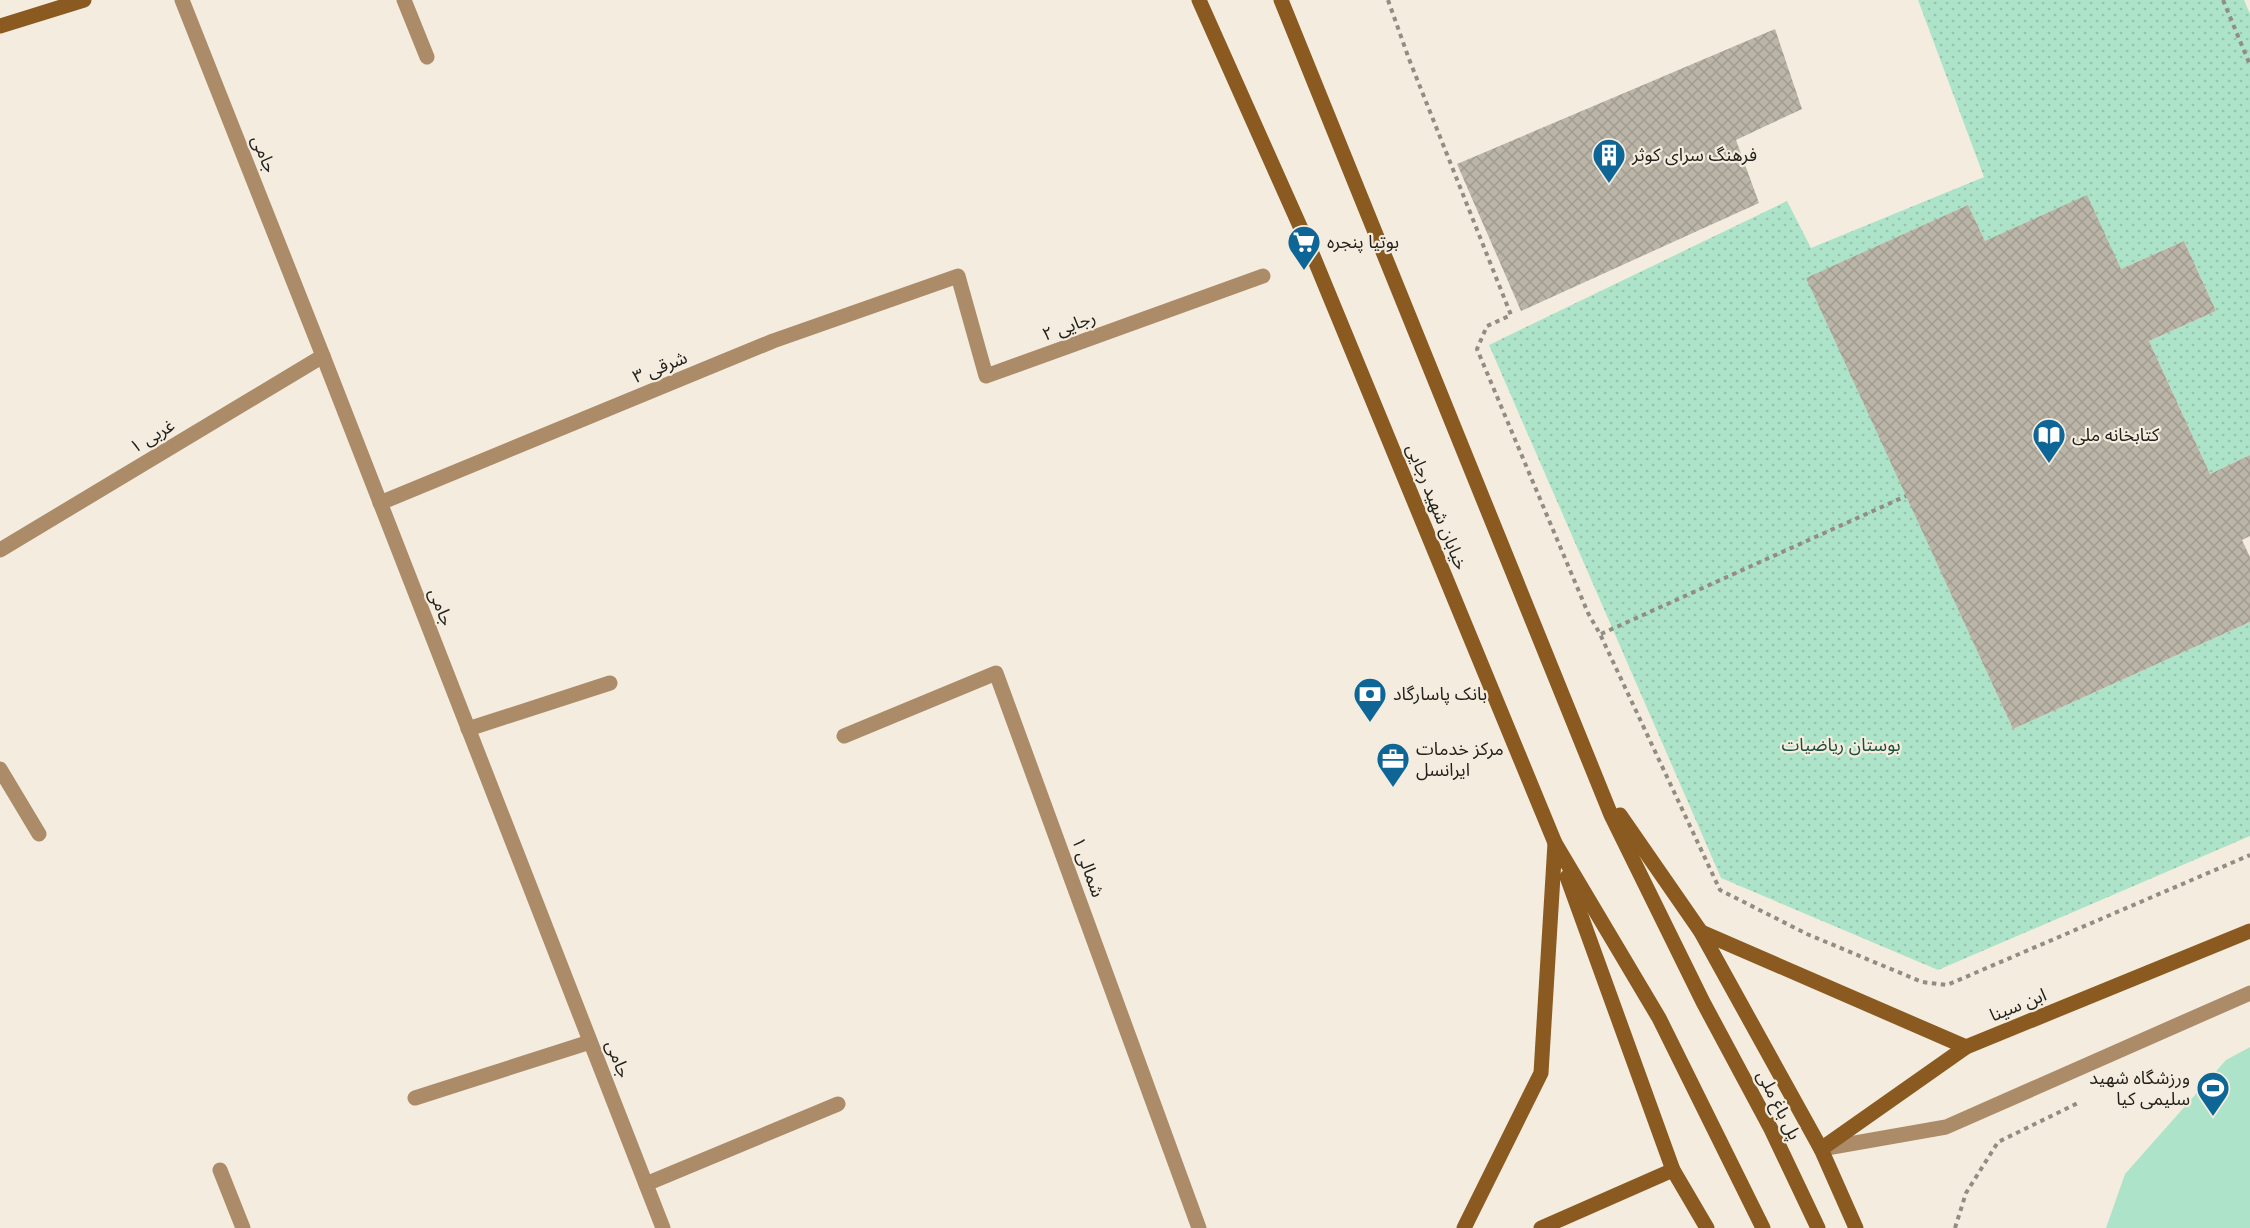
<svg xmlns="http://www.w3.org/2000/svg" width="2250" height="1228" viewBox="0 0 2250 1228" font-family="'Space Grotesk','Noto Sans Arabic',sans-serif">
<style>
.green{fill:url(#green-dots)}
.pitch{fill:#ade4c9}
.building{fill:url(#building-cross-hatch)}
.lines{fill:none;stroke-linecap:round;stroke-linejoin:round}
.path{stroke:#928d83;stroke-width:4;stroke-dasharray:4.5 4.5;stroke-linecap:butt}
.lane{stroke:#ac8b68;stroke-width:15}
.street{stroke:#ac8b68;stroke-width:15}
.secondary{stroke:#8a5a21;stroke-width:15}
.labels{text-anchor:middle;stroke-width:4.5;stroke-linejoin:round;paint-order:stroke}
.street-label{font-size:18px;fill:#23211c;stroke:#f4eddf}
.poi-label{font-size:18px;fill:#23211c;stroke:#f4eddf;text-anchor:start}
.park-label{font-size:18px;fill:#1b4e3a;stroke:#f4eddf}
</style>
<defs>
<pattern id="green-dots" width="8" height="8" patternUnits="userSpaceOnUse" patternTransform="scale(1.5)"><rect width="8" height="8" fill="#ade4c9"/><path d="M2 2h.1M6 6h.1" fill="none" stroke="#95c3ac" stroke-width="1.8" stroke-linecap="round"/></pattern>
<pattern id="building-cross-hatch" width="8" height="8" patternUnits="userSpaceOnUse" patternTransform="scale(1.5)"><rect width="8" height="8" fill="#bbb5a8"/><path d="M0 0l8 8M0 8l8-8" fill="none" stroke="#a09b90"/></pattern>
</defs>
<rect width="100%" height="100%" fill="#f4eddf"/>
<polygon class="green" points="1918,0 2244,0 2250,14 2250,455 2210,474 2149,341 2216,311 2184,241 2121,269 1985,241 1968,205 1807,278 2013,729 2250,622 2250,836 1938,970 1721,878 1489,345 1787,201 1811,248 1984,177"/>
<polygon class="pitch" points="2250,1047 2250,1228 2106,1228 2125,1174 2226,1060"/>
<g class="building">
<polygon points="1775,29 1802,109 1736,140 1759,203 1521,311 1457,164"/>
<polygon points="2087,195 2121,269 2184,241 2216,311 2149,341 2210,474 2250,455 2250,536 2242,540 2250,557 2250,622 2013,729 1806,278 1968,205 1985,241"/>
</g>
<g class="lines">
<g class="path">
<polyline points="1388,0 1409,59 1511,315 1487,326 1477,349 1588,613 1600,634 1720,890 1807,934 1922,982 1947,985 2250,855"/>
<polyline points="2223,0 2250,65"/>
<polyline points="1601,634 1906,496"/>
<polyline points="1955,1228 1966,1193 1998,1142 2080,1102"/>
</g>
<polyline class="lane" points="1821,1149 1946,1127 2250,993"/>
<g class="street">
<polyline points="182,0 323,356 663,1228"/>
<polyline points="404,0 427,57"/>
<polyline points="380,503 773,341 958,276 986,376 1263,276"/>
<polyline points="0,550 323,356"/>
<polyline points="468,729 610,683"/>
<polyline points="844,736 996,673 1199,1228"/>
<polyline points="0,769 39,834"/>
<polyline points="415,1098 590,1042"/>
<polyline points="220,1170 243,1228"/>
<polyline points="646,1184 838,1104"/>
</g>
<g class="secondary">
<polyline points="1199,0 1311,251 1555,843 1659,1018 1763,1228"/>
<polyline points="1281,0 1611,815 1703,1002 1771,1129 1818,1228"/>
<polyline points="0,26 84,0"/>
<polyline points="1620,815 1701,932 1821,1149 1856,1228"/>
<polyline points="1567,877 1673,1170 1707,1228"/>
<polyline points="1701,932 1966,1047"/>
<polyline points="1821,1149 1966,1047 2250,931"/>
<polyline points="1464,1228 1541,1073 1555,843"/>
<polyline points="1541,1228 1673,1170"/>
</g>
</g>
<defs>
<symbol id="building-pin" viewBox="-11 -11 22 30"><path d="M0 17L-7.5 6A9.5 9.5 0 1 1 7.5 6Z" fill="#0d6696" stroke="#f4eddf"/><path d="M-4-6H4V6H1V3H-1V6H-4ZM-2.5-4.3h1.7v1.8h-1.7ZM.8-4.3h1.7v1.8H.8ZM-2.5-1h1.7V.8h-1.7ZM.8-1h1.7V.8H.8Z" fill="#fff"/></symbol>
<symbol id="supermarket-pin" viewBox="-11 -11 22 30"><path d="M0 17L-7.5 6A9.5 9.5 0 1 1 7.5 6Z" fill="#0d6696" stroke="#f4eddf"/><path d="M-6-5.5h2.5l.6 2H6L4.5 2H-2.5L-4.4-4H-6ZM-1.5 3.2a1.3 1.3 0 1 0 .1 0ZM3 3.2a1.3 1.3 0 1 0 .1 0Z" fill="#fff"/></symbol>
<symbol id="library-pin" viewBox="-11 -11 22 30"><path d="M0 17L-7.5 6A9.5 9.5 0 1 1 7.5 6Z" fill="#0d6696" stroke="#f4eddf"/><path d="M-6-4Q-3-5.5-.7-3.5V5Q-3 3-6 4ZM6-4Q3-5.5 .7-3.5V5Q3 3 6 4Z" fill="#fff"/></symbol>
<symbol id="bank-pin" viewBox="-11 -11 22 30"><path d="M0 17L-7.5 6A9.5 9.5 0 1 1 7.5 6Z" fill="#0d6696" stroke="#f4eddf"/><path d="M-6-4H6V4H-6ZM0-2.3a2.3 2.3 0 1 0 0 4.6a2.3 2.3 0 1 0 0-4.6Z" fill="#fff"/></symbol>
<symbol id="office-pin" viewBox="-11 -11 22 30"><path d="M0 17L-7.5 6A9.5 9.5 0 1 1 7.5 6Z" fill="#0d6696" stroke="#f4eddf"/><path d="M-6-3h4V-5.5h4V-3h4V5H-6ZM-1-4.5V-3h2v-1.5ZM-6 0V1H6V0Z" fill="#fff"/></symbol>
<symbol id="stadium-pin" viewBox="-11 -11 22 30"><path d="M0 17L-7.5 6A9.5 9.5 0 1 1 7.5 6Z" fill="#0d6696" stroke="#f4eddf"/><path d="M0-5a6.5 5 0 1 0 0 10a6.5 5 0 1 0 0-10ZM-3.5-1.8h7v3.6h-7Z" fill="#fff"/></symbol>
</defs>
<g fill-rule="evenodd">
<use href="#building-pin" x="1590" y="136" width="38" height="52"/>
<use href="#supermarket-pin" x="1285" y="223" width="38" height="52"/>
<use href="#library-pin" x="2030" y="416" width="38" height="52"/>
<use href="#bank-pin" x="1351" y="675" width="38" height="52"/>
<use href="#office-pin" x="1374" y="740" width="38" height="52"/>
<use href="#stadium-pin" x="2194" y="1069" width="38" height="52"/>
</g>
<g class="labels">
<g class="street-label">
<text transform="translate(264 154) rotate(68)" y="6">جامی</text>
<text transform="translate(1069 326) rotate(-20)" y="6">رجایی ۲</text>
<text transform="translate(660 367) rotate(-22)" y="6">شرقی ۳</text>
<text transform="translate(152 436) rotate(-31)" y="6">غربی ۱</text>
<text transform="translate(1437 507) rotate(68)" y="6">خیابان شهید رجایی</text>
<text transform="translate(441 607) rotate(69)" y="6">جامی</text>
<text transform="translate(1088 867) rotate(70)" y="6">شمالی ۱</text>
<text transform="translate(2018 1005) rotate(-22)" y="6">ابن سینا</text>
<text transform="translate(618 1059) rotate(69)" y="6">جامی</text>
<text transform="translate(1779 1105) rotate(63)" y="6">پل باغ ملی</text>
</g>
<g class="poi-label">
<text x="1632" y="161">فرهنگ سرای کوثر</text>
<text x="1327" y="248">بوتیا پنجره</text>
<text x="2072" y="441">کتابخانه ملی</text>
<text x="1393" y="700">بانک پاسارگاد</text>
<text x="1416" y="755">مرکز خدمات<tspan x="1416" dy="21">ایرانسل</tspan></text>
<text x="2190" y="1084" text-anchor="end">ورزشگاه شهید<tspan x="2190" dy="21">سلیمی کیا</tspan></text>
</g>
<g class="park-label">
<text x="1841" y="751">بوستان ریاضیات</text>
</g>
</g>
</svg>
